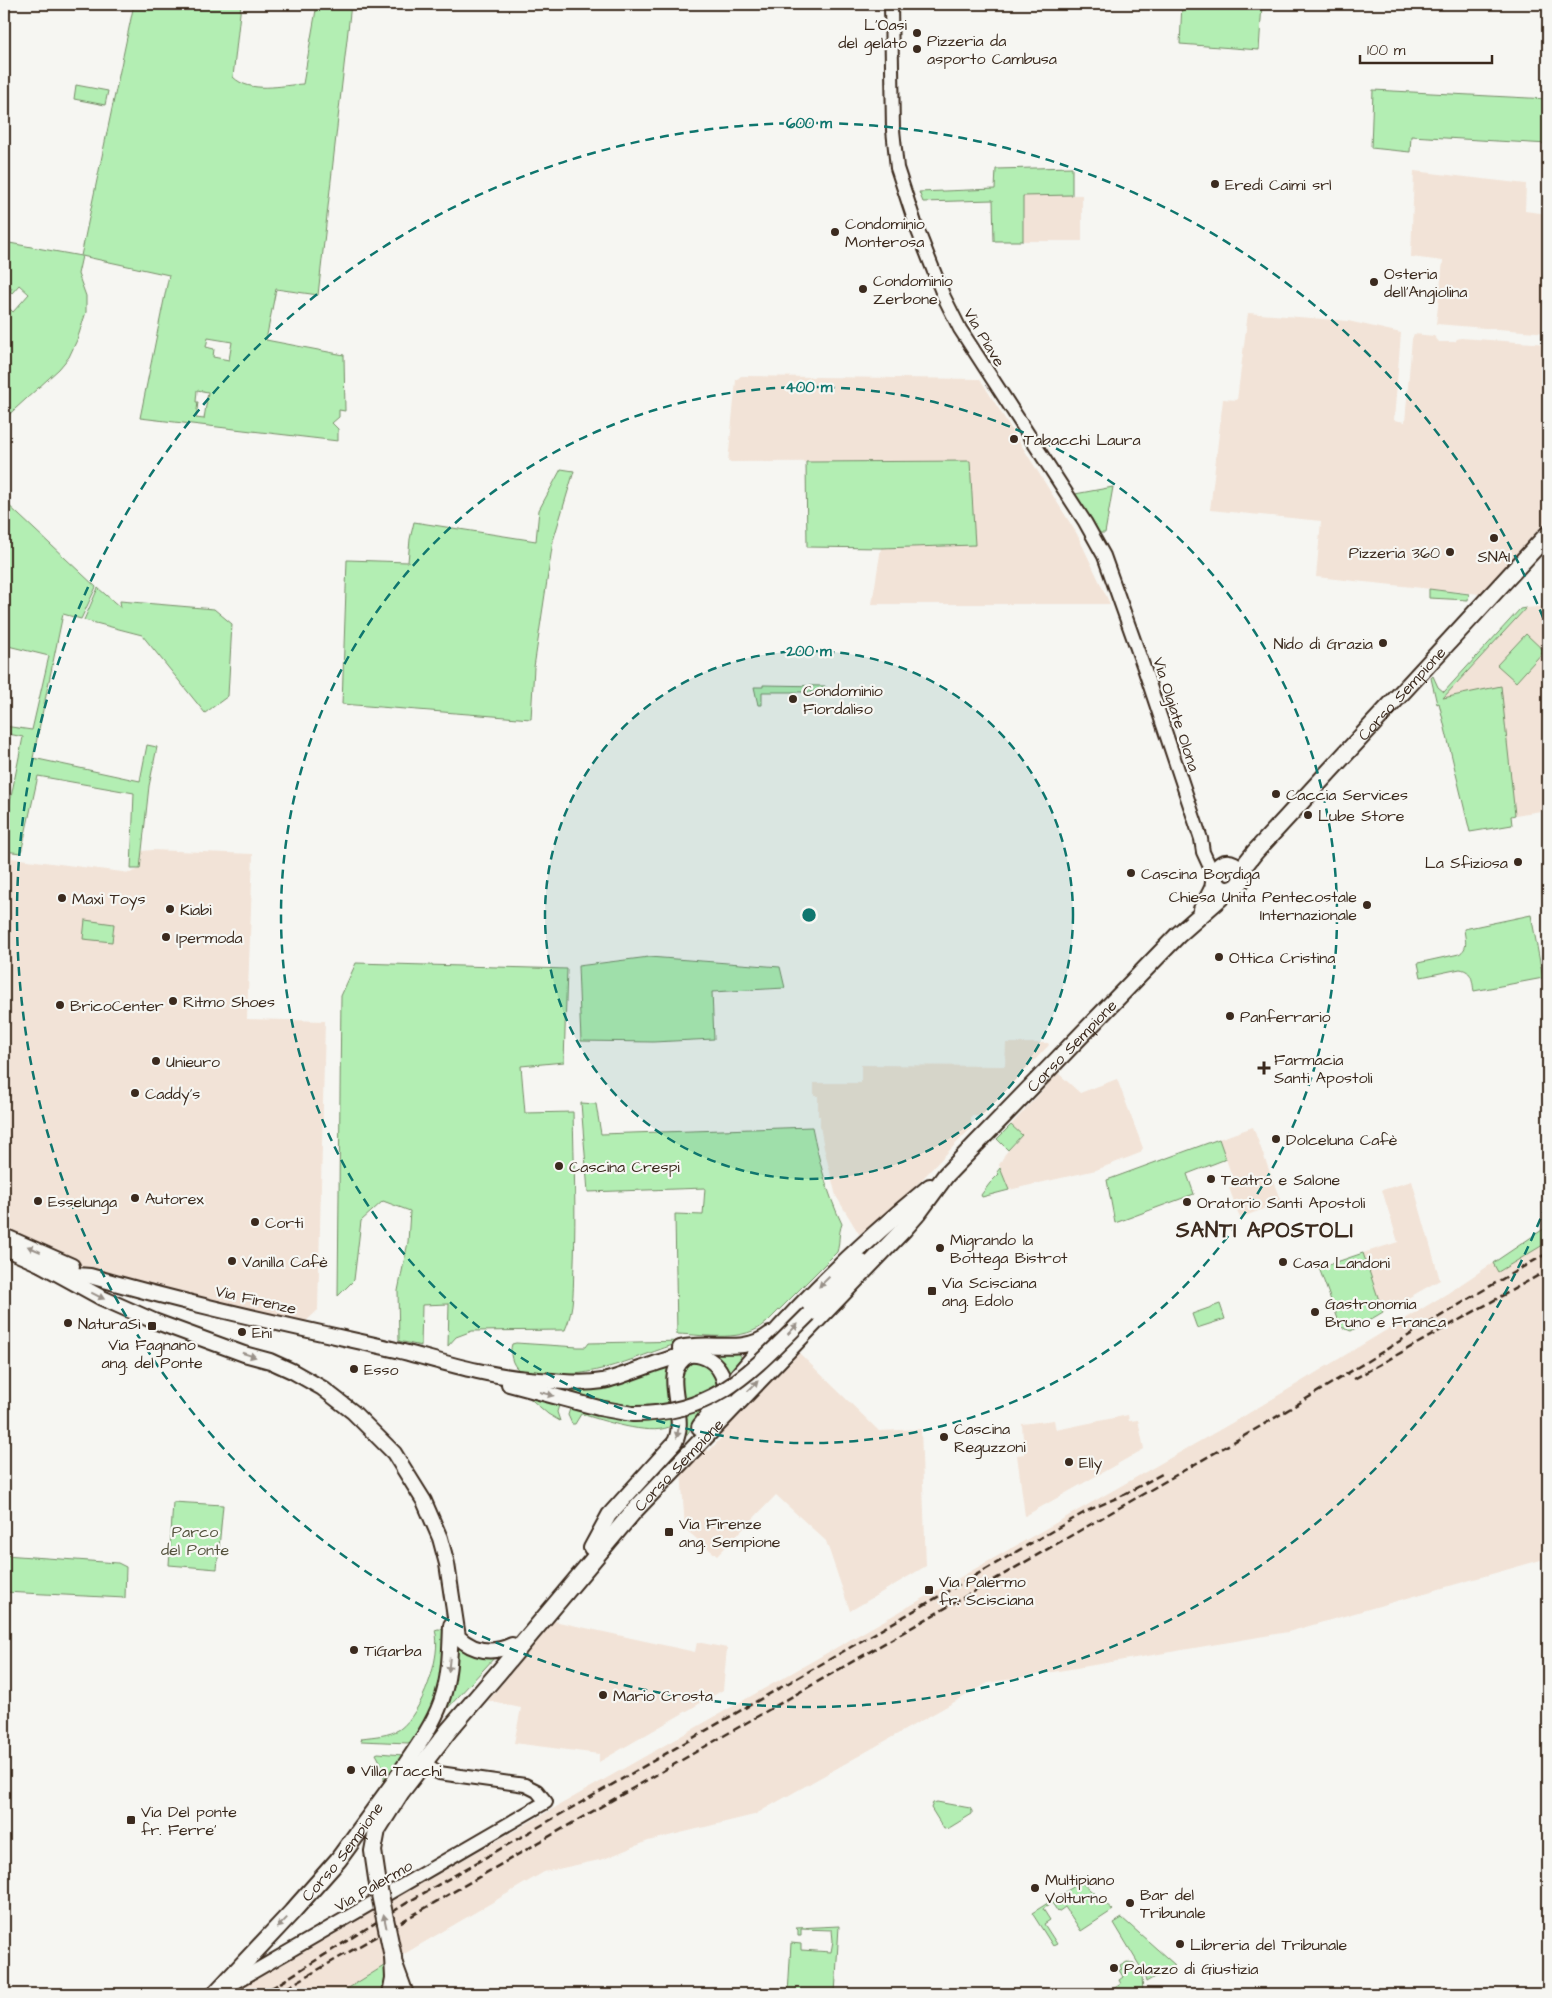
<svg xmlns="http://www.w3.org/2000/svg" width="1552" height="1998" viewBox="0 0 1552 1998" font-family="'Architects Daughter',sans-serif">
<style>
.built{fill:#f2e3d7}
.green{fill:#b3eeb3;stroke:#778c68;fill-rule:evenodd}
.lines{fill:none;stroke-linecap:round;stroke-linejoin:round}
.tertiary-casing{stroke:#3b2a1e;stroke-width:16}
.secondary-casing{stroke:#3b2a1e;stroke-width:18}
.primary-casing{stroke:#3b2a1e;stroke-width:20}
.tertiary{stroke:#f6f6f2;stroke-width:12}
.secondary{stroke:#f6f6f2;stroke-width:14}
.primary{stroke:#f6f6f2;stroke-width:16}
.rail{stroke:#3b2a1e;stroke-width:2.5;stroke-dasharray:8 4;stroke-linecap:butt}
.secondary-bridge-casing{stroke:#3b2a1e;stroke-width:18;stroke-linecap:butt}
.primary-bridge-casing{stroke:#3b2a1e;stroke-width:20;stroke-linecap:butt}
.secondary-bridge{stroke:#f6f6f2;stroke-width:14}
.primary-bridge{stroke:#f6f6f2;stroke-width:16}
.oneway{fill:#989088}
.ring{fill:none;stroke:#0f766e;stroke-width:2.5;stroke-dasharray:9 6}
.poi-dot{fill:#3b2a1e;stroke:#f6f6f2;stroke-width:2}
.labels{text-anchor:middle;stroke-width:4.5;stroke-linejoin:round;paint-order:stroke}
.poi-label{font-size:16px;fill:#3b2a1e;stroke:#f6f6f2;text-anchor:start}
.street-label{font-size:16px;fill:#3b2a1e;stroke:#f6f6f2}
.park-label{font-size:16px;fill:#53513c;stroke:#f6f6f2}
.district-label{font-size:21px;font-weight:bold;letter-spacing:1px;fill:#3b2a1e;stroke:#f6f6f2}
.centre{fill:#0f766e;stroke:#f6f6f2;stroke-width:2.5}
.ring-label{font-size:15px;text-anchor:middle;font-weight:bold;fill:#0f766e;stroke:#f6f6f2;stroke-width:4.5;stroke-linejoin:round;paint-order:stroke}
</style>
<rect width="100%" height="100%" fill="#f6f6f2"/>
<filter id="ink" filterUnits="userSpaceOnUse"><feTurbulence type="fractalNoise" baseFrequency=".02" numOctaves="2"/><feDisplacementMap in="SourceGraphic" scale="10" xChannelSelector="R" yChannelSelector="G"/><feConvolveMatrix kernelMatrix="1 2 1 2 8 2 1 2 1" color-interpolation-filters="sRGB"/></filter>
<g filter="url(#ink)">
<g class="built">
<polygon points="1414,171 1526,184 1525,211 1548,214 1548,333 1436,324 1443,261 1411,257"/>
<rect x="1023" y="195" width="59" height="46"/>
<polygon points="1248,313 1348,321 1401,333 1394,420 1405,422 1412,339 1414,334 1434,336 1439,342 1455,342 1457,339 1461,338 1548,344 1548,519 1480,594 1316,577 1321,521 1210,510 1223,399 1237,400"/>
<polygon points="741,376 980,379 1077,534 1110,604 872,604 881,548 975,545 970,461 728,462 736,380"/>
<polygon points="1548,606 1548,810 1515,815 1513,802 1439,702 1526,608"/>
<polygon points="152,850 253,854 247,1019 325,1021 318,1310 303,1324 101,1275 4,1234 4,851 12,852 12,858 130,873 140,869 142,851"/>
<polygon points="1006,1043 1048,1043 1049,1045 982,1116 971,1116 971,1128 885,1218 859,1234 836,1196 824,1148 820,1126 820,1116 818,1116 818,1096 814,1096 814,1083 861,1083 861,1065 1005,1066"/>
<polygon points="1058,1073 1080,1093 1117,1079 1143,1148 1140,1153 1096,1170 1009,1190 999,1165 1005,1154 1022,1135 1011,1125"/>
<polygon points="1253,1127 1281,1202 1240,1218 1229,1188 1235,1185 1219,1139"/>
<polygon points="1412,1181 1440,1280 1383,1312 1363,1253 1398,1242 1382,1190"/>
<polygon points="1548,1226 1548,1558 1288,1632 988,1683 754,1815 648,1841 604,1859 544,1872 387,1964 339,1994 231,1994 438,1874 1244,1416 1448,1293"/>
<polygon points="796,1350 879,1431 921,1429 926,1566 850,1611 826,1541 776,1495 717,1556 685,1529 681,1470 703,1446 709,1451 722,1437 717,1431"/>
<polygon points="1128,1415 1129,1421 1138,1420 1144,1449 1025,1516 1017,1455 1024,1454 1022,1424 1054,1420 1056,1430"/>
<polygon points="554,1621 695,1652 697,1642 727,1648 723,1690 599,1762 599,1754 514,1743 521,1708 488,1701"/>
</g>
<g class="green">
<path d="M134,4h107l-8,73c17,17 49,8 70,7l14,-80h34l-33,291 -42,-6 -10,51 78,15 1,56 -6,-1v7l-7,6 6,6v12l-198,-23 29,-143 -87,-19 -4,18 8,22v16l-9,28 -8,17 -10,12 -55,50v-116l9,9 16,-18 -10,-9 -7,8 -2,-2 2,-3 -8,-7v-39l77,14zM208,338l24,4 -3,18 -16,-3 1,-8 -8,-2zM197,390l11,2 -4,27 -8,-1 2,-16h-2z"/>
<polygon points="1182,4 1262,4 1259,50 1180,44"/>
<polygon points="76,85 108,91 105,105 74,99"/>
<polygon points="1373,90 1548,99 1548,144 1411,136 1410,152 1371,148"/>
<polygon points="1072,167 1072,195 1023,196 1023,241 994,241 993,200 923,202 919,192 995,189 996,169"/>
<polygon points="970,461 975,545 881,548 807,547 806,462"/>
<polygon points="561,469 574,471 553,541 534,667 531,719 342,704 347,560 408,562 410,539 414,522 536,541 539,510"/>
<polygon points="1113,487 1105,533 1099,533 1075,494"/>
<polygon points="4,501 96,587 81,619 63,614 33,758 140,781 147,745 157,747 149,786 140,869 131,869 134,793 38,776 21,853 4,851 4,832 23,737 4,733 4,726 32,730 49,656 4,645"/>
<polygon points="98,588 121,608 120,601 214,609 232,624 228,696 205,713 142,635 84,620"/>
<polygon points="1429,589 1469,594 1468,600 1429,598"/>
<polygon points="1526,608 1443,698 1501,686 1515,815 1511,816 1512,825 1470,832 1439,703 1437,704 1431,678 1433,676 1438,687 1444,692 1520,609"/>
<polygon points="1526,634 1544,651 1516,682 1497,665"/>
<polygon points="763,685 825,686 825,692 762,692 762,705 758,705 754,687 763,687"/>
<path d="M1531,915l12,63 -69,13c-2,-10 -1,-20 -14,-22l-39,8 -3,-14 41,-9c10,-6 6,-14 5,-25z"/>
<polygon points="85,920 114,924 112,942 83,939"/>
<polygon points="649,957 780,967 785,988 712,992 714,1039 653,1042 581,1041 578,966"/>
<path d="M356,963l211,6 -3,93 -43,4 4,47 48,-1c1,50 3,100 1,150 -1,22 1,47 -9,68l-93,1 -16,6 -8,9 1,-42 -27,1 -1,41 -22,-5 -1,-50 10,-49 2,-31 -27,-10 -22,20 -7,59 -16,16 3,-300z"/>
<path d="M581,1103l15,1 5,30 211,-7c7,34 15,66 30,97 -4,10 -2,19 -5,28l-70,70c-23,21 -61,13 -90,12l-2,-120 28,1 2,-27 -117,4z"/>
<polygon points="1011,1125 1022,1135 1008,1150 997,1139"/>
<polygon points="1219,1139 1226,1159 1187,1174 1194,1194 1115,1223 1107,1180"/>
<polygon points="1000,1168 1009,1190 982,1197 981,1195 990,1183 999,1174 997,1172"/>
<polygon points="1548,1226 1548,1242 1498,1272 1493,1263"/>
<polygon points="1363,1253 1383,1312 1351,1331 1341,1327 1319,1268"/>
<polygon points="1220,1304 1225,1319 1197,1328 1192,1314"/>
<path d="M685,1341c-55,17 -105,46 -166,29 -7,-5 -10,-17 -7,-26l4,-1 62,4h8l3,-4z"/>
<polygon points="698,1350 737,1351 742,1358 733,1373 728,1377"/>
<path d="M691,1362c18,-1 26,13 28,29l-40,54 1,-74z"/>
<polygon points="670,1365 674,1405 631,1409 538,1386"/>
<polygon points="526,1395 560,1402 557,1412 560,1421 548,1414"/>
<path d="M571,1406l104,9 -6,12c-21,9 -67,-7 -88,-13l-6,10h-3l-4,-9z"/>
<polygon points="173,1502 223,1505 217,1569 169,1565"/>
<polygon points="4,1555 118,1563 126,1567 125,1598 4,1592"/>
<path d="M438,1629l11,1 -12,73 -24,38 -5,2 -47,-2 1,-3c13,-2 27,-2 38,-9 21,-15 43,-74 35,-99z"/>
<polygon points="454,1642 496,1656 445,1711 444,1711"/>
<polygon points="378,1753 403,1755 384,1785 384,1769 376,1754"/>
<polygon points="937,1802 970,1808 972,1811 972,1814 949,1828 944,1829 931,1808 933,1803"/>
<polygon points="1081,1882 1113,1910 1081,1931 1065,1907 1058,1912 1052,1903 1043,1909 1050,1920 1044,1924 1057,1944 1053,1946 1032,1913"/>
<polygon points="1122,1918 1175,1965 1146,1982 1144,1973 1114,1923"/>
<polygon points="839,1926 835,1994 798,1992 798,1994 788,1994 791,1943 801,1944 801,1950 831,1952 833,1941 832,1930 801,1929 801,1936 798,1936 798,1930 796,1928"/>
<polygon points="1127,1962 1134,1963 1142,1975 1143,1994 1105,1994 1121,1984 1119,1980 1123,1977 1119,1970 1122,1969 1120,1966"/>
<polygon points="387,1964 385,1994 339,1994"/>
</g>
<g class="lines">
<defs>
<g id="tertiary">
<polyline points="891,4 893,130 897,168 916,226 944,297 960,329 1085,522 1104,556 1144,668 1201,839 1203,852 1214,876"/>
<polyline points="224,1989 546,1802 537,1791 525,1785 439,1773 423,1762"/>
</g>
<g id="secondary">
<polyline points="4,1236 72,1266"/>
<path d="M4,1248l36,16 62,34 52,23 90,33 26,7 22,10 30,17 31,24 41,41 30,48 16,37 7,26 11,73c16,15 35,17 54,8"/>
<path d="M40,1264l37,11 13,1c97,28 196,49 294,71 47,11 95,28 144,32 25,2 51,6 75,2 26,-5 76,-32 98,-25 27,8 30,43 18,64"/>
<polyline points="809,1314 862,1262"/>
<path d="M680,1348c30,-8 64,7 90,-14"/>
<polyline points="509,1384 599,1408 632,1414"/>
<path d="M591,1548l18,-33 66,-73c14,-29 -18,-70 14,-87"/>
<path d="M395,1780c16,-25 36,-50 46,-78 9,-25 9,-51 10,-77"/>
<polyline points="395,1964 406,1994"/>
</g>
<g id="primary">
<path id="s1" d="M1240,871l15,-19 293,-318"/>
<path d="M1202,909c4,-7 8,-14 11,-21 2,-6 0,-14 4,-19 9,-14 27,-2 24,12 -7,12 -21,12 -26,-1"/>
<path d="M738,1376c58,-69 122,-132 192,-189"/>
<polyline points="700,1427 716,1406"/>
<path id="s2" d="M378,1885l-5,-34 4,-21 24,-38 48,-62 49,-57 135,-161 271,-283 14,-16 28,-38 232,-240 42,-37 4,-8"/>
<path id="s3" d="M215,1994l77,-82 46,-52 65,-89"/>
<polyline points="391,1994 394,1978 393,1957"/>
</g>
</defs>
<use href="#tertiary" class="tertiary-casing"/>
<use href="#secondary" class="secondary-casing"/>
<use href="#primary" class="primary-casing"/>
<use href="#tertiary" class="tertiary"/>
<use href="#secondary" class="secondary"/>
<use href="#primary" class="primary"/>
<g class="rail">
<polyline points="1354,1379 1548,1270"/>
<polyline points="1123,1495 1162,1474"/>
<polyline points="280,1983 410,1901 1087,1511 1128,1493"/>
<polyline points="260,1994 286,1980"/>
<path d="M276,1994l973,-561c101,-59 198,-124 299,-180"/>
</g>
<defs>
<path id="secondary-bridge" d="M632,1414c85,1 121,-45 177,-100"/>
<polyline id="primary-bridge" points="378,1885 393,1957"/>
</defs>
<use href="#secondary-bridge" class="secondary-bridge-casing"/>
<use href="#primary-bridge" class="primary-bridge-casing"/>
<use href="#secondary-bridge" class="secondary-bridge"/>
<use href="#primary-bridge" class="primary-bridge"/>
</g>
<defs><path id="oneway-solid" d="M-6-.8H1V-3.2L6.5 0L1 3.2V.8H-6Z" transform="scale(1.25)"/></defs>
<g class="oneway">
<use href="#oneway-solid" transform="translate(34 1249) rotate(-156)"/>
<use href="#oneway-solid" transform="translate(824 1282) rotate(136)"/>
<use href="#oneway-solid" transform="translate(98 1296) rotate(26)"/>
<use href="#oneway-solid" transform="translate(793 1329) rotate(-45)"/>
<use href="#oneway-solid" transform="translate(249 1355) rotate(17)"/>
<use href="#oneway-solid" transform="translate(753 1386) rotate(-45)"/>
<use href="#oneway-solid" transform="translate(547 1394) rotate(15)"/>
<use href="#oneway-solid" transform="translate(678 1431) rotate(101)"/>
<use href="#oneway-solid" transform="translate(449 1665) rotate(96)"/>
<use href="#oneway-solid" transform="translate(385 1921) rotate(-102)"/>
<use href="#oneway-solid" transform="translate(282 1923) rotate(134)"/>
</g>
</g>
<circle cx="809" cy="915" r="264" fill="#0f766e" fill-opacity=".12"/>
<g class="ring">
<circle cx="809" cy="915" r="264"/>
<circle cx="809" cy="915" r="528"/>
<path d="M1546 1205A792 792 0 1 1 1546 625"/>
</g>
<g class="poi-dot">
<circle cx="917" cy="33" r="5"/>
<circle cx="917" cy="49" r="5"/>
<circle cx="1215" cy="184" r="5"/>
<circle cx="835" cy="232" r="5"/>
<circle cx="1374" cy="282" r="5"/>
<circle cx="863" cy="289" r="5"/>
<circle cx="1014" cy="439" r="5"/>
<circle cx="1494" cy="538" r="5"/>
<circle cx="1450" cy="552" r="5"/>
<circle cx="1383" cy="643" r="5"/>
<circle cx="793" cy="699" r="5"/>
<circle cx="1276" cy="794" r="5"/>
<circle cx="1308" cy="815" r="5"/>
<circle cx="1518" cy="862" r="5"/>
<circle cx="1131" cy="873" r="5"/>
<circle cx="62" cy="898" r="5"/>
<circle cx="1367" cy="905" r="5"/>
<circle cx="170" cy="909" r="5"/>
<circle cx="166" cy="937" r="5"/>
<circle cx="1219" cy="957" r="5"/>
<circle cx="173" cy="1001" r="5"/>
<circle cx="60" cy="1005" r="5"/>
<circle cx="1230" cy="1016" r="5"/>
<circle cx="156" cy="1061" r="5"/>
<path d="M1261.5 1060.5h5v5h5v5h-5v5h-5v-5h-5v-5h5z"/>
<circle cx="135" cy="1093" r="5"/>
<circle cx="1276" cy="1139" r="5"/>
<circle cx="559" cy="1166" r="5"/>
<circle cx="1211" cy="1179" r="5"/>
<circle cx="135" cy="1198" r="5"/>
<circle cx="38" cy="1201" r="5"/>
<circle cx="1187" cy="1202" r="5"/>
<circle cx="255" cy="1222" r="5"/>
<circle cx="940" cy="1248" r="5"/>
<circle cx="232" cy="1261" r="5"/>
<circle cx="1283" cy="1262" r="5"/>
<rect x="927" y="1286" width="10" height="10" rx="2.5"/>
<circle cx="1315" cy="1312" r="5"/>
<circle cx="68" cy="1323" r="5"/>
<rect x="147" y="1321" width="10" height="10" rx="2.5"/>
<circle cx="242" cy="1332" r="5"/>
<circle cx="354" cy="1369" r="5"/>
<circle cx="944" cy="1437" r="5"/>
<circle cx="1069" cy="1462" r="5"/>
<rect x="664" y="1527" width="10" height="10" rx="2.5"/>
<rect x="924" y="1585" width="10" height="10" rx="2.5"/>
<circle cx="354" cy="1650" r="5"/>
<circle cx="603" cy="1695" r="5"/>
<circle cx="351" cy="1770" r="5"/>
<rect x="126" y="1815" width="10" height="10" rx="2.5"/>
<circle cx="1035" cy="1888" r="5"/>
<circle cx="1130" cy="1903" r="5"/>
<circle cx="1180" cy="1944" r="5"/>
<circle cx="1114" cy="1968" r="5"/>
</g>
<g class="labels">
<g class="poi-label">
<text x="907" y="30" text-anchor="end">L'Oasi<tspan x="907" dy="18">del gelato</tspan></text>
<text x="927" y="46">Pizzeria da<tspan x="927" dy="18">asporto Cambusa</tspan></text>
<text x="1225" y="190">Eredi Caimi srl</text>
<text x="845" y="229">Condominio<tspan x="845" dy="18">Monterosa</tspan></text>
<text x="1384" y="279">Osteria<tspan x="1384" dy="18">dell'Angiolina</tspan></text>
<text x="873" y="286">Condominio<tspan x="873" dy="18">Zerbone</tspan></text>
<text x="1024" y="445">Tabacchi Laura</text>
<text x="1440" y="558" text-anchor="end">Pizzeria 360</text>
<text x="1494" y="562" text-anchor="middle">SNAI</text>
<text x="1373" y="649" text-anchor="end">Nido di Grazia</text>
<text x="803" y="696">Condominio<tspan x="803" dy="18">Fiordaliso</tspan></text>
<text x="1286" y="800">Caccia Services</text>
<text x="1318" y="821">Lube Store</text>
<text x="1508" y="868" text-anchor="end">La Sfiziosa</text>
<text x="1141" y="879">Cascina Bordiga</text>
<text x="1357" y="902" text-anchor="end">Chiesa Unita Pentecostale<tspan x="1357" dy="18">Internazionale</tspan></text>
<text x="72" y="904">Maxi Toys</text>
<text x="180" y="915">Kiabi</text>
<text x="176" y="943">Ipermoda</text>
<text x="1229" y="963">Ottica Cristina</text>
<text x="183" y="1007">Ritmo Shoes</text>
<text x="70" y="1011">BricoCenter</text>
<text x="1240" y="1022">Panferrario</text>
<text x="1274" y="1065">Farmacia<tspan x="1274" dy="18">Santi Apostoli</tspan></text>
<text x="166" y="1067">Unieuro</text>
<text x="145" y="1099">Caddy's</text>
<text x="1286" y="1145">Dolceluna Cafè</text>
<text x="569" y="1172">Cascina Crespi</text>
<text x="1221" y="1185">Teatro e Salone</text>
<text x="145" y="1204">Autorex</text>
<text x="48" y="1207">Esselunga</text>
<text x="1197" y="1208">Oratorio Santi Apostoli</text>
<text x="265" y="1228">Corti</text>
<text x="950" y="1245">Migrando la<tspan x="950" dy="18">Bottega Bistrot</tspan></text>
<text x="242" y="1267">Vanilla Cafè</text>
<text x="1293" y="1268">Casa Landoni</text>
<text x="942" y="1288">Via Scisciana<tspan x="942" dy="18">ang. Edolo</tspan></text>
<text x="1325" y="1309">Gastronomia<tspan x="1325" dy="18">Bruno e Franca</tspan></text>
<text x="78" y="1329">NaturaSì</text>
<text x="252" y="1338">Eni</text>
<text x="152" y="1350" text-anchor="middle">Via Fagnano<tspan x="152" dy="18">ang. del Ponte</tspan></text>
<text x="364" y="1375">Esso</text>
<text x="954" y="1434">Cascina<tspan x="954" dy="18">Reguzzoni</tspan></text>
<text x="1079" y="1468">Elly</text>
<text x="679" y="1529">Via Firenze<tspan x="679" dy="18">ang. Sempione</tspan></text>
<text x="939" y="1587">Via Palermo<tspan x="939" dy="18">fr. Scisciana</tspan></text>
<text x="364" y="1656">TiGarba</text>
<text x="613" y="1701">Mario Crosta</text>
<text x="361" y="1776">Villa Tacchi</text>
<text x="141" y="1817">Via Del ponte<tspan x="141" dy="18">fr. Ferre'</tspan></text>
<text x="1045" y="1885">Multipiano<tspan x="1045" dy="18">Volturno</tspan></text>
<text x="1140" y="1900">Bar del<tspan x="1140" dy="18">Tribunale</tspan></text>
<text x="1190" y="1950">Libreria del Tribunale</text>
<text x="1124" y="1974">Palazzo di Giustizia</text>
</g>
<g class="street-label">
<text transform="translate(985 337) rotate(59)" y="6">Via Piave</text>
<text dy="6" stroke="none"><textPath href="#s1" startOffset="240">Corso Sempione</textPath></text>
<text transform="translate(1177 714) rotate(72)" y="6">Via Olgiate Olona</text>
<text dy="6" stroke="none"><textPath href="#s2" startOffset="1105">Corso Sempione</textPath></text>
<text transform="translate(256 1299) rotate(13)" y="6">Via Firenze</text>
<text dy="6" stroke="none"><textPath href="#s2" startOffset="530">Corso Sempione</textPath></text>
<text dy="6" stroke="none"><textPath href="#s3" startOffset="191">Corso Sempione</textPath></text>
<text transform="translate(373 1885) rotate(-30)" y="6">Via Palermo</text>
</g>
<g class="park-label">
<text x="195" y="1537">Parco<tspan x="195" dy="18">del Ponte</tspan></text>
</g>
<g class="district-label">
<text x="1265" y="1237">SANTI APOSTOLI</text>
</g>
</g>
<circle cx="809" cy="915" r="8" class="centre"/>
<g class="ring-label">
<text x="809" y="128">600 m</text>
<text x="809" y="392">400 m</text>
<text x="809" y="656">200 m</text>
</g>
<rect width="1552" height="1998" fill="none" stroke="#f6f6f2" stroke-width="20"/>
<rect x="10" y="10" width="1532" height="1978" fill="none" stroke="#3b2a1e" stroke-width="2" filter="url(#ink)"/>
<path d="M1360 55v8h132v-8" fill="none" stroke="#3b2a1e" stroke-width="2.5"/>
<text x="1367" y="55" font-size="15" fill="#3b2a1e" stroke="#f6f6f2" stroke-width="4" paint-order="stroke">100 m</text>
</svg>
